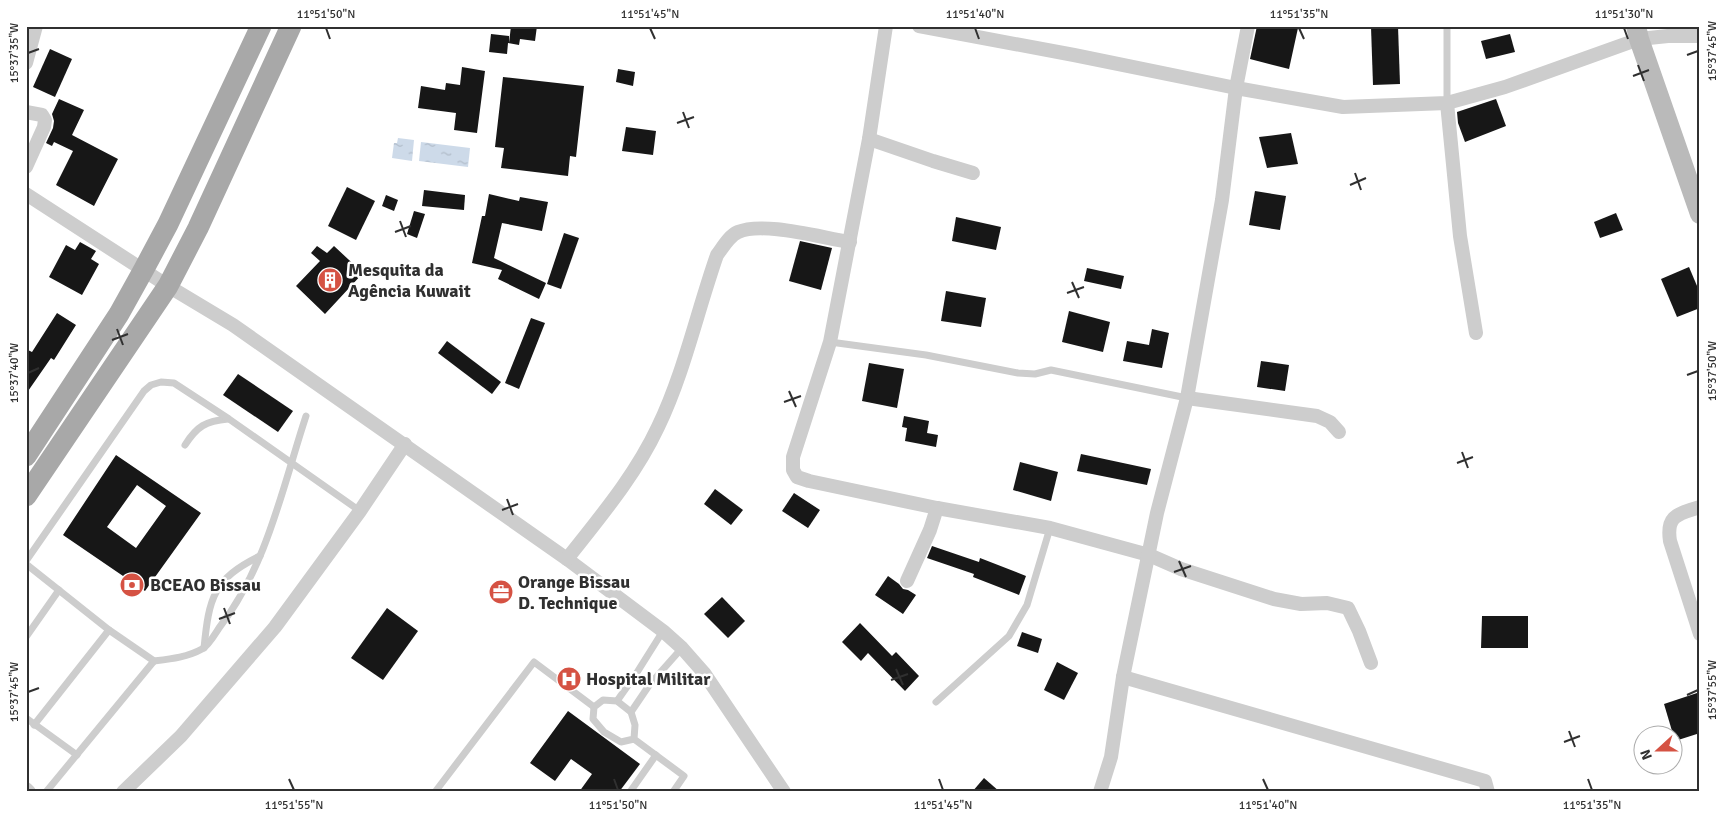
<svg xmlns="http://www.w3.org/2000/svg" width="1726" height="818" viewBox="0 0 1726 818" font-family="Signika,sans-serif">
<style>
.water{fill:url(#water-ripples)}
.building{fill:#171717;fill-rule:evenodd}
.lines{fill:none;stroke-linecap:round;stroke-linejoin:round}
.lane{stroke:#cdcdcd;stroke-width:7}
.street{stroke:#cdcdcd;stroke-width:14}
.secondary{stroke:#bababa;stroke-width:20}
.primary{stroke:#a8a8a8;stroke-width:21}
.ticks{fill:none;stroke:#303030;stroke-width:2}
.labels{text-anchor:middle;stroke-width:5;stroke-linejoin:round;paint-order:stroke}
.poi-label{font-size:18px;font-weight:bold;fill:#303030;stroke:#fff;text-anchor:start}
.neatline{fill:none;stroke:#303030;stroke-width:2}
.ticks-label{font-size:12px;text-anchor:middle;fill:#303030}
</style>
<defs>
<pattern id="water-ripples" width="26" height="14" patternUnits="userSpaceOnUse" patternTransform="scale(1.25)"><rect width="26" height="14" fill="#cddae9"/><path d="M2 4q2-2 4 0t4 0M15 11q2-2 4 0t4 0" fill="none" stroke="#b0bbc8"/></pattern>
</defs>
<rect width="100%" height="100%" fill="#fff"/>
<g class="water">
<polygon points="398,138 414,140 412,161 392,158 394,143 397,143"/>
<polygon points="421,142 470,148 468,167 419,161"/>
</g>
<g class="building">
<polygon points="511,26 537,26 535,41 520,39 519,45 508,43 507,54 489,52 491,34 509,36 509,43"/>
<polygon points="1257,26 1298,28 1289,69 1250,59"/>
<polygon points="1398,26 1400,84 1373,85 1371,27"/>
<polygon points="1510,34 1515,52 1486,59 1481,41"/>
<polygon points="50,49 72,59 55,97 33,87"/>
<polygon points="462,67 485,71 477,133 454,130 456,113 418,108 421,86 445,90 446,83 460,85"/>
<polygon points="618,69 635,72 633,86 616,82"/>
<polygon points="503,77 584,86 576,157 570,156 568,176 501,168 504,148 495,147"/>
<polygon points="59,99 84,110 72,135 118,159 94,206 56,185 73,151 54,142 52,146 46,143 53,128 54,121 52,114"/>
<polygon points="1496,99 1506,126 1465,142 1458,123 1457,112"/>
<polygon points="626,127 656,131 653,155 622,151"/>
<polygon points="1291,133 1298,164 1267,168 1259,137"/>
<polygon points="347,187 375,201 356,240 328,226"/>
<polygon points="424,190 465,195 464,210 422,206"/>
<polygon points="1255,191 1286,196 1280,230 1249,225"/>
<polygon points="489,194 519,201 520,197 548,202 542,231 502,223 494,258 546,283 539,299 498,279 502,270 472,263 482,216 485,216"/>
<polygon points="386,195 398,200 394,211 382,206"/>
<polygon points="414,211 425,214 417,238 407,234"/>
<polygon points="1616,213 1623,230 1600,238 1594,222"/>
<polygon points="956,217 1001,227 996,250 952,241"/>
<polygon points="564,233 579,238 561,289 547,284"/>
<polygon points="800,241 832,248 821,290 789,281"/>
<polygon points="80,242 96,251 91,259 99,264 82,295 49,277 66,245 75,250"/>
<polygon points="317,246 327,253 334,246 363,273 325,314 296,286 320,261 311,253"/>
<polygon points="1689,267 1700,293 1700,308 1677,317 1661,279"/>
<polygon points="1087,268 1124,276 1121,289 1084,281"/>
<polygon points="946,291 986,298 981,327 941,321"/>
<polygon points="1069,311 1110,322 1103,352 1062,342"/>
<polygon points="57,313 76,325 54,360 51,358 26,394 26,349 32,352"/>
<polygon points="531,318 545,323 519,389 505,383"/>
<polygon points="1152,329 1169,333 1162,368 1123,361 1127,341 1149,345"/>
<polygon points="447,341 501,382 492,394 438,353"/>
<polygon points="1261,361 1289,365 1285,391 1257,387"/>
<polygon points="869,363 904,369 897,408 862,401"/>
<polygon points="238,374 293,411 278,432 223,395"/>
<polygon points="904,416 929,421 927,433 938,435 936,447 905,441 907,428 902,427"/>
<polygon points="1081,454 1151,469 1147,485 1077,471"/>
<path d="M116,455l85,58 -56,78 -82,-56zM137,485l29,21 -30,42 -29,-21z"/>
<polygon points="1020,462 1058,472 1051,501 1013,490"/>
<polygon points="715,489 743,510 731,525 704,504"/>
<polygon points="794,493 820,510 808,528 782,511"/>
<polygon points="932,546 979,562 980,558 1026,576 1019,595 973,577 974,574 927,558"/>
<polygon points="888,576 899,584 903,589 908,590 916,595 903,614 875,595"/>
<polygon points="722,597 745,621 728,638 704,614"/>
<polygon points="387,608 418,631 383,680 351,658"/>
<polygon points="1482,616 1528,616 1528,648 1481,648"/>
<polygon points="860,623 892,656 896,652 919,676 905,691 868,653 861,661 842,642"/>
<polygon points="1022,632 1042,639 1038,653 1017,646"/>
<polygon points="1057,662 1078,673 1064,700 1044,690"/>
<polygon points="1700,692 1700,733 1675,741 1664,704"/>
<polygon points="568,711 640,764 619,792 579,792 592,774 571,759 555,781 530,763"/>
<polygon points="984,778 1000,792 972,792"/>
</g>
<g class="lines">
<g class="lane">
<polyline points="1447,103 1447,26"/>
<polyline points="830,342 926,355 1018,373 1035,374 1051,370 1187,398"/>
<path d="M185,445c12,-19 21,-24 43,-26"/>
<polyline points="26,561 144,391 151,385 161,382 174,383 229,419 360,511"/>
<polyline points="26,564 109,630 154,661 46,792"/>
<polyline points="26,637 59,590"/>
<path d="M204,648c5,-50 9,-69 56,-92"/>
<path d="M154,661c16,-2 34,-4 48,-12 7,-4 13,-15 17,-21 48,-62 63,-139 87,-212"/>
<polyline points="617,701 636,674 663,631"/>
<polyline points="936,702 1009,636 1027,605 1050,528"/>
<polyline points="631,712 650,684 682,648"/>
<polyline points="26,718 77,755"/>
<polyline points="34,725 109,630"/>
<polyline points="634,739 635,725 631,712 617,701 603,700 594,707 593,719 604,732 621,742 634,739 684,776 673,792"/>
<polyline points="435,792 534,662 594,707"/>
<polyline points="630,792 656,755"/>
</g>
<g class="street">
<polyline points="886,26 869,139 830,342 793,457 793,470 797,477 809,481 937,508 1050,528 1149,555 1181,569 1274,599 1301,604 1327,603 1348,608 1359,631 1371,663"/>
<polyline points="919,26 1074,55 1236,88 1343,107 1447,103 1505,87 1639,39 1668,36 1700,36"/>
<polyline points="26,63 36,26"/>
<polyline points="1447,103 1460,236 1476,333"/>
<polyline points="26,112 42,115 45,120 44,127 26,167"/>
<polyline points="869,139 933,161 973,173"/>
<polyline points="26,194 168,286 233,325 567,559 663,631 682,648 704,673 784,792"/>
<polyline points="1187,398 1317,416 1330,422 1339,432"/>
<path d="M1700,507c-22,7 -34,8 -30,34l30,93"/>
<path d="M567,559c33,-42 68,-83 91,-132 26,-54 39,-115 59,-172 6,-8 12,-19 21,-23 25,-11 84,6 112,10"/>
<polyline points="907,581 930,530 937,508"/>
<polyline points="1123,677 1485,781 1488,792"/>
<polyline points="26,789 29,792"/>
<polyline points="123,792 181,736 275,627 360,511 405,444"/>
<polyline points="1100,792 1111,757 1123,677 1157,513 1187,398 1222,200 1236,88 1248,26"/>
</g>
<polyline class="secondary" points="1636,26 1639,39 1700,214"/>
<g class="primary">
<polyline points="26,456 119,314 144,269 168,224 261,26"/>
<polyline points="26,496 168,286 198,228 291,26"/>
</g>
</g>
<path class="ticks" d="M326,28l4,11M650,28l5,11M975,28l4,11M1299,28l5,11M1624,28l4,11M28,53l11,-4M1687,55l11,-4M1638,65l6,16M1633,76l16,-6M683,112l6,16M677,123l17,-6M1355,173l6,17M1350,185l16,-7M400,221l6,16M395,232l16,-6M1072,282l7,16M1067,293l17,-6M117,329l6,16M112,340l16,-6M28,373l11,-5M1687,375l11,-4M789,391l7,16M784,402l17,-6M1462,452l6,16M1457,463l16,-6M507,499l6,16M502,510l16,-6M1179,561l7,16M1174,572l17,-6M224,608l6,16M219,619l16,-6M896,669l7,16M891,680l17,-6M28,692l11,-4M1687,695l11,-5M1569,731l6,16M1564,742l16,-6M289,779l5,11M614,779l4,11M939,779l4,11M1263,779l5,11M1588,779l4,11"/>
<defs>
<symbol id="building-disc" viewBox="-11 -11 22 22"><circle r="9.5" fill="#d55243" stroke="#fff"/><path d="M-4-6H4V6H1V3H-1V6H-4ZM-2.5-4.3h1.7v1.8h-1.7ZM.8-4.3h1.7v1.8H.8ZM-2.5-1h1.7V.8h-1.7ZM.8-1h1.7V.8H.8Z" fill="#fff"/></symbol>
<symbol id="bank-disc" viewBox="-11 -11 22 22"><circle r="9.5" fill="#d55243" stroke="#fff"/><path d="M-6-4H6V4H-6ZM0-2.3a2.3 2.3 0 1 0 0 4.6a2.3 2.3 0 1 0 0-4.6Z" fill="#fff"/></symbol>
<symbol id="office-disc" viewBox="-11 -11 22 22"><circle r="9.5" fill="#d55243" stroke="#fff"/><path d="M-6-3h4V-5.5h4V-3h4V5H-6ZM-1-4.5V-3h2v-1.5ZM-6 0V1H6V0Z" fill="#fff"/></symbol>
<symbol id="hospital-disc" viewBox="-11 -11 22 22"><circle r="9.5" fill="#d55243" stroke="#fff"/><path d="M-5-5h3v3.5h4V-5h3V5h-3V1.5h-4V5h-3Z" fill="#fff"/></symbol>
</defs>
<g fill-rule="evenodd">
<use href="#building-disc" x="316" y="266" width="28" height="28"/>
<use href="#bank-disc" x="118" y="571" width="28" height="28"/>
<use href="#office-disc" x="487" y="578" width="28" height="28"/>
<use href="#hospital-disc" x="555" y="665" width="28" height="28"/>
</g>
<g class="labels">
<g class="poi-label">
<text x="348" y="276">Mesquita da<tspan x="348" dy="21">Agência Kuwait</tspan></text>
<text x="518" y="588">Orange Bissau<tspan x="518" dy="21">D. Technique</tspan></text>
<text x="150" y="591">BCEAO Bissau</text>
<text x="586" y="685">Hospital Militar</text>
</g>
</g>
<rect width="1726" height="818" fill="none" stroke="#ffffff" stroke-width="55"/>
<g transform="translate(1658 750) rotate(249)"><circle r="24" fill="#ffffff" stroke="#acacac"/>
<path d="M0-4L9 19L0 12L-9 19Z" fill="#d55243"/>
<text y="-8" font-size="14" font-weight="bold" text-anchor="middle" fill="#303030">N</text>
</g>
<rect x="28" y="28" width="1670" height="762" class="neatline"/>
<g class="ticks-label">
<text x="326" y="18">11°51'50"N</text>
<text x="650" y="18">11°51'45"N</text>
<text x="975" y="18">11°51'40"N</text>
<text x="1299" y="18">11°51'35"N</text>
<text x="1624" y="18">11°51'30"N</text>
<text transform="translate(1712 51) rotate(-90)" y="4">15°37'45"W</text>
<text transform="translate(14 53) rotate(-90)" y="4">15°37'35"W</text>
<text transform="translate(1712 371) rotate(-90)" y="4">15°37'50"W</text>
<text transform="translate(14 373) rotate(-90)" y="4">15°37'40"W</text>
<text transform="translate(1712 690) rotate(-90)" y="4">15°37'55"W</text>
<text transform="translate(14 692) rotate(-90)" y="4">15°37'45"W</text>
<text x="294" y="809">11°51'55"N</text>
<text x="618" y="809">11°51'50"N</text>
<text x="943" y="809">11°51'45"N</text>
<text x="1268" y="809">11°51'40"N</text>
<text x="1592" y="809">11°51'35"N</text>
</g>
</svg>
